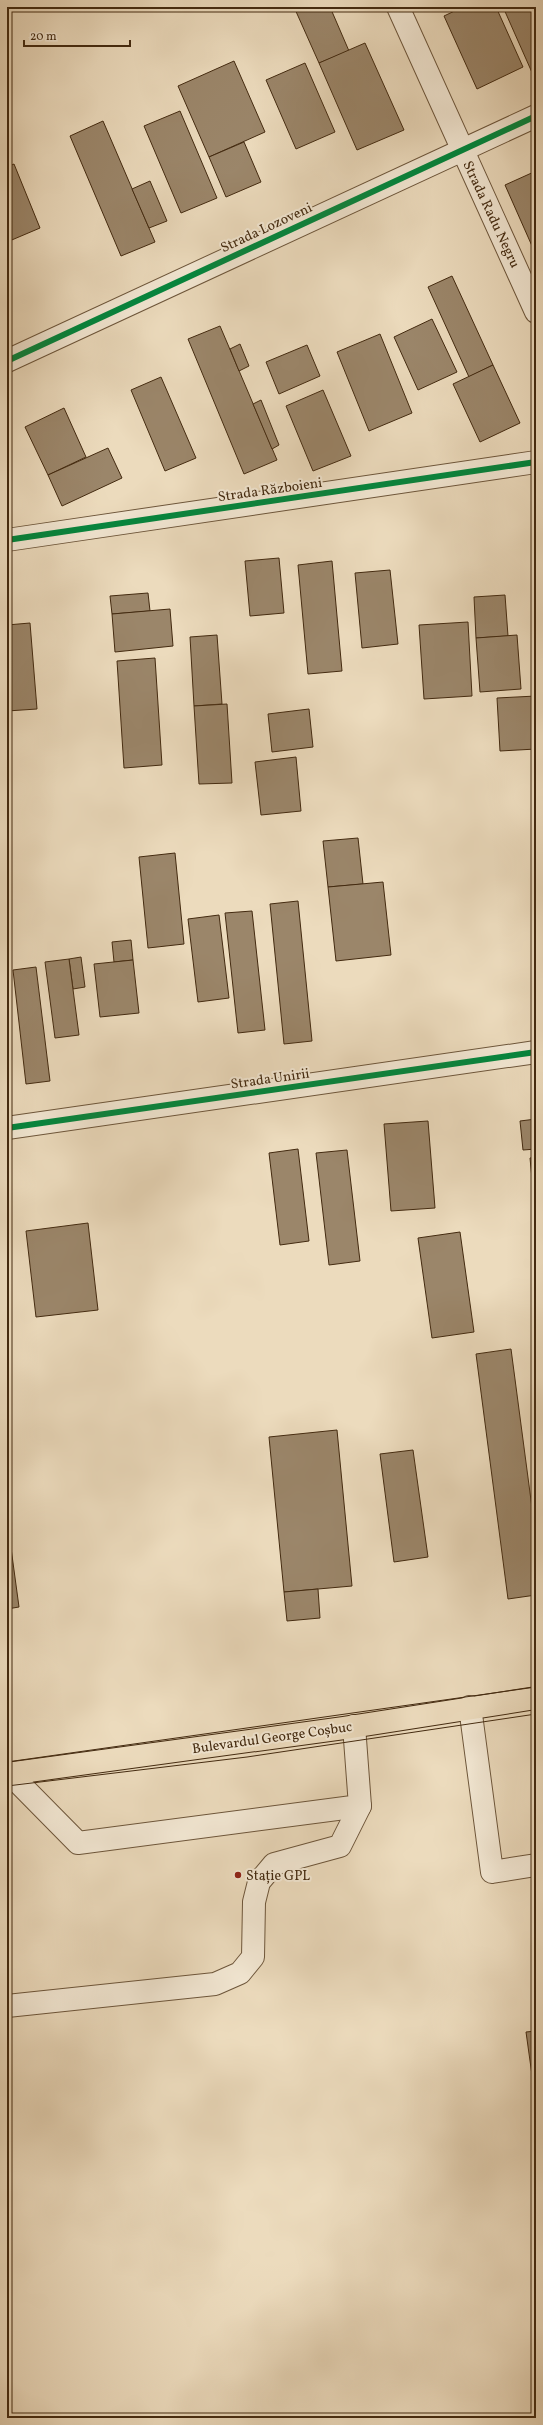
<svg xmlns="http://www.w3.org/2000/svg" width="543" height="2425" viewBox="0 0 543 2425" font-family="Vollkorn,serif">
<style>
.building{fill:#9b866a;stroke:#432a10}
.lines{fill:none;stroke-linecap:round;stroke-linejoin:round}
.minor-casing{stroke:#6d563b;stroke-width:24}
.major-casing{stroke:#432a10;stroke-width:24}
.minor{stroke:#f3e8d4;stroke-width:22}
.major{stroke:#ecdbbd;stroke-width:22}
.tram{stroke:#432a10;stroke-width:1}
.cycleway-casing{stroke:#f3e8d4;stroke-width:8}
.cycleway{stroke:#00873e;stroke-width:6}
.poi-dot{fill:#8f2418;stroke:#f3e8d4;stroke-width:1.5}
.labels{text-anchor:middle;stroke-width:4;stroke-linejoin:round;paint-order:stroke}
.street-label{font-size:14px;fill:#432a10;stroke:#f3e8d4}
.poi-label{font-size:14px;fill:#432a10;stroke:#f3e8d4;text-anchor:start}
</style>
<rect width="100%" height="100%" fill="#ecdbbd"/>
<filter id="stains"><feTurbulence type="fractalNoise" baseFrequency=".005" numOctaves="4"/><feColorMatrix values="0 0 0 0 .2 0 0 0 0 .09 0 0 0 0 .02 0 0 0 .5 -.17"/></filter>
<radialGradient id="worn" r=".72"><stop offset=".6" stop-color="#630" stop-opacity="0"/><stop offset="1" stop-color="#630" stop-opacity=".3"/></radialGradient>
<g class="building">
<polygon points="294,7 330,7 349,51 319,63"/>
<polygon points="463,7 496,7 523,67 477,89 444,16"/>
<polygon points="503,7 535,7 536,77 534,77"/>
<polygon points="365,43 404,130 357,150 319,63"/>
<polygon points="234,61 265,132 209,157 178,86"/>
<polygon points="305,63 335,132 296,149 266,80"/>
<polygon points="180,111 217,198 181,213 144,126"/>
<polygon points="103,121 155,242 121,256 70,136"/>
<polygon points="244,142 261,182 226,197 209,157"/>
<polygon points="14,164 40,228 7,242 7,167"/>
<polygon points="536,171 536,255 505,185"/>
<polygon points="150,181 167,221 149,228 132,189"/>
<polygon points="452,276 493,365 469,377 428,287"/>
<polygon points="432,319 457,372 418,390 394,337"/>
<polygon points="220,326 277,460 244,474 188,339"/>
<polygon points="380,334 412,413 369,431 337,352"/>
<polygon points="240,344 249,366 239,371 230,349"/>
<polygon points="307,345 320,376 279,394 266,362"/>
<polygon points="493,365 520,423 480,442 453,384"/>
<polygon points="161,377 196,458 165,471 131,390"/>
<polygon points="323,390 351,456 313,471 286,406"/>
<polygon points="261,400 279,445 272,449 253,404"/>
<polygon points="64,408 86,457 48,475 25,427"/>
<polygon points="108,448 122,478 62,506 48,475"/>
<polygon points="279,558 284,613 250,616 245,561"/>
<polygon points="332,561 342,671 308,674 298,565"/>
<polygon points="390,570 398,644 362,648 355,573"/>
<polygon points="148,593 150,611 112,614 110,596"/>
<polygon points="505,595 508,636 476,638 474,597"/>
<polygon points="170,609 173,646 115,652 112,614"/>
<polygon points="468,622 472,696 424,699 419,625"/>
<polygon points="30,623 37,709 7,711 7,625"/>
<polygon points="217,635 222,704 194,706 190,637"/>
<polygon points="517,635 521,689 480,692 476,638"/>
<polygon points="155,658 162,765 124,768 117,661"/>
<polygon points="536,696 536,749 500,751 497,698"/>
<polygon points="227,704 232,783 199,784 194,706"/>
<polygon points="309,709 313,747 272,752 268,714"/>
<polygon points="296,757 301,811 261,815 255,762"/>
<polygon points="358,838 363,884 328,887 323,841"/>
<polygon points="175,853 184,944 148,948 139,857"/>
<polygon points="383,882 391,955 336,961 328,887"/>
<polygon points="298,901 312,1041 284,1044 270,904"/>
<polygon points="252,911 265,1030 238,1033 225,913"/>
<polygon points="219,915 229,998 198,1002 188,919"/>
<polygon points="131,940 133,960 114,962 112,942"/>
<polygon points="81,957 85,987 73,989 69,959"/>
<polygon points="69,959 79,1035 55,1038 45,962"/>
<polygon points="133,960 139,1013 100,1017 94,964"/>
<polygon points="36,967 50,1081 26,1084 13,970"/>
<polygon points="536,1119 536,1149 523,1150 520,1121"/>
<polygon points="428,1121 435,1208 391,1211 384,1124"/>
<polygon points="298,1149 309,1241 280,1245 269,1153"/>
<polygon points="347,1150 360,1261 329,1265 316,1153"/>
<polygon points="536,1157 536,1209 535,1210 530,1158"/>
<polygon points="88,1223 98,1310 36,1317 26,1231"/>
<polygon points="460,1232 474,1332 432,1338 418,1238"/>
<polygon points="511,1349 536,1538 536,1595 508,1599 476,1354"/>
<polygon points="337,1430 352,1586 284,1592 269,1437"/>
<polygon points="413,1450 428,1557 394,1562 380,1454"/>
<polygon points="11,1548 19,1607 7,1609 7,1549"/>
<polygon points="318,1589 320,1618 287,1621 284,1592"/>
<polygon points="536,2031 536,2104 526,2032"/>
</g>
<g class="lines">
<defs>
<g id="minor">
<polyline points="398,7 536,312"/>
<polyline points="7,361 536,116"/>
<polyline points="7,540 536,462"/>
<polyline points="7,1128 536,1052"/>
<polyline points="470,1707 492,1872 536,1865"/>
<polyline points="9,1773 78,1843 360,1806 354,1726"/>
<polyline points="7,2006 215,1984 240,1973 253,1957 254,1902 259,1882 274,1864 340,1846 360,1806"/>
</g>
<polyline id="major" points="7,1774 344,1728 536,1698"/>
</defs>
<use href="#minor" class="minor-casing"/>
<use href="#major" class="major-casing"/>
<use href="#minor" class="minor"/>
<use href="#major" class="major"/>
<g class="tram">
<polyline points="7,1762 536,1687"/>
<polyline points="7,1786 247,1757 536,1714"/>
</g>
<defs>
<g id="cycleway">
<polyline points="7,361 536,116"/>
<polyline points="7,540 536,462"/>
<polyline points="7,1128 536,1052"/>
</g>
</defs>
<use href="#cycleway" class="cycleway-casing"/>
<use href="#cycleway" class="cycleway"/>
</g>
<circle class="poi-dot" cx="238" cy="1875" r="4"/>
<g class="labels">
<g class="street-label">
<text transform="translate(492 214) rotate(65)" y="5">Strada Radu Negru</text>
<text transform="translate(266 227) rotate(-25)" y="5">Strada Lozoveni</text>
<text transform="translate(270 489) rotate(-8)" y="5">Strada Războieni</text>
<text transform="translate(270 1078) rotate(-8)" y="5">Strada Unirii</text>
<text transform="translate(272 1737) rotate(-8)" y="5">Bulevardul George Coșbuc</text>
</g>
<g class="poi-label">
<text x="246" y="1880">Stație GPL</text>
</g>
</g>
<rect width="543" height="2425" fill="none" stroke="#ecdbbd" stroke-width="24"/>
<rect x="8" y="8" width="527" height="2409" fill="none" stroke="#432a10" stroke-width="2"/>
<rect x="12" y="12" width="519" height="2401" fill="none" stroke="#432a10"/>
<path d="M24 40v6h106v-6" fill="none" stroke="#432a10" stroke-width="2"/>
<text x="30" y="40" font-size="12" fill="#432a10" stroke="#f3e8d4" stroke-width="3" paint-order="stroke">20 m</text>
<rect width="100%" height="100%" filter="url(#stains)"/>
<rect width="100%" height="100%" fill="url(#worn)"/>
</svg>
